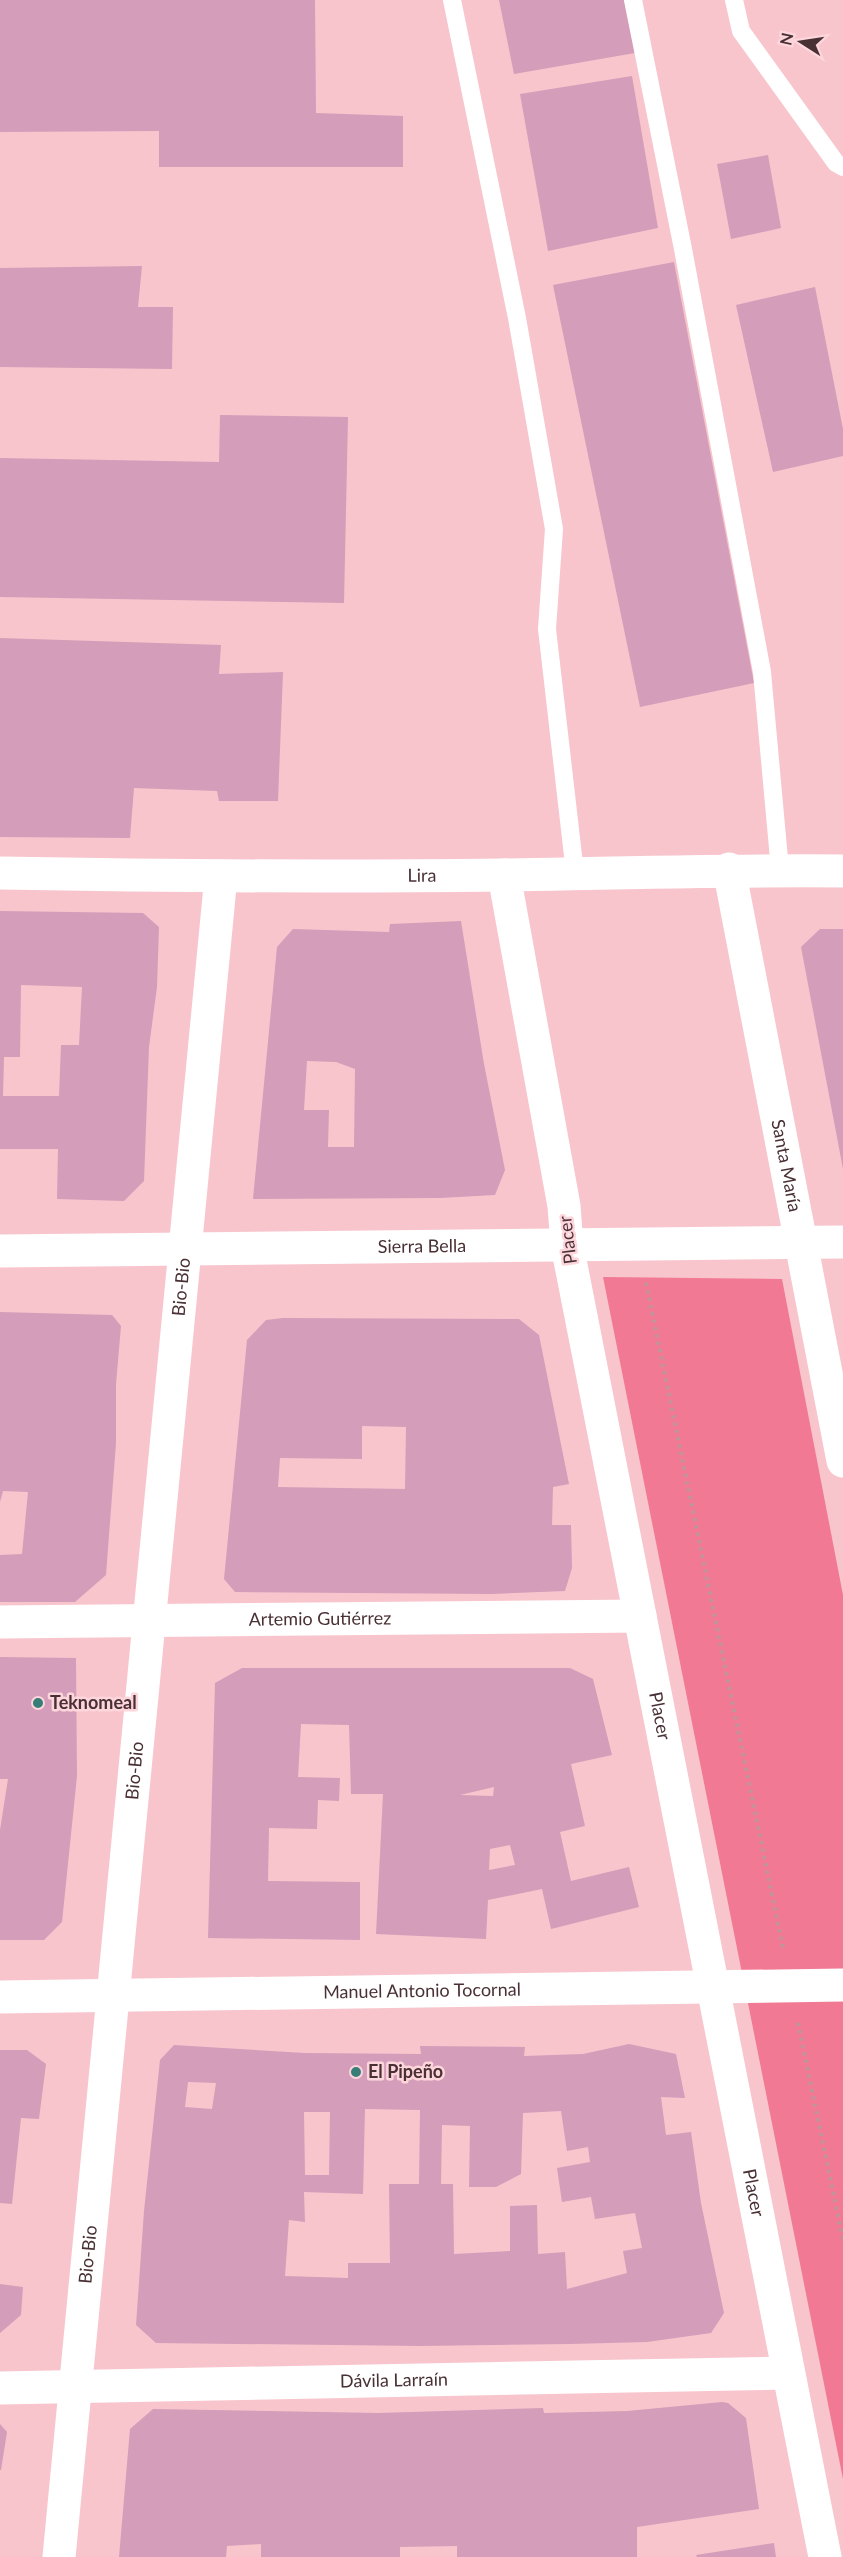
<svg xmlns="http://www.w3.org/2000/svg" width="843" height="2557" viewBox="0 0 843 2557" font-family="Lato,sans-serif">
<style>
.green{fill:#f17994}
.building{fill:#d49db9;fill-rule:evenodd}
.lines{fill:none;stroke-linecap:round;stroke-linejoin:round}
.path{stroke:#bf959c;stroke-width:4;stroke-dasharray:3 4.5;stroke-linecap:butt}
.service{stroke:#fff;stroke-width:18}
.minor{stroke:#fff;stroke-width:33}
.tertiary{stroke:#fff;stroke-width:33}
.secondary{stroke:#fff;stroke-width:33}
.poi-dot{fill:#367e77;stroke:#fdd6dc;stroke-width:2}
.labels{text-anchor:middle;stroke-width:5;stroke-linejoin:round;paint-order:stroke}
.street-label{font-size:18px;fill:#493035;stroke:#fdd6dc}
.poi-label{font-size:18px;font-weight:bold;fill:#493035;stroke:#fdd6dc;text-anchor:start}
</style>
<rect width="100%" height="100%" fill="#f8c5cd"/>
<polygon class="green" points="603,1277 782,1279 843,1595 843,2479"/>
<g class="building">
<polygon points="0,0 315,0 316,113 403,116 403,167 159,167 159,131 0,132"/>
<polygon points="499,0 624,0 635,53 514,74"/>
<polygon points="632,76 658,228 548,251 520,94"/>
<polygon points="768,155 781,228 731,239 717,164"/>
<polygon points="674,262 754,683 640,707 553,285"/>
<polygon points="142,266 138,307 173,307 172,369 0,367 0,268"/>
<polygon points="815,287 843,429 843,456 773,472 736,305"/>
<polygon points="220,415 348,417 344,603 0,597 0,458 219,462"/>
<polygon points="0,638 221,645 219,674 283,672 278,801 219,801 217,791 134,788 130,838 0,837"/>
<path d="M0,911l143,2 16,14 -2,60 -8,60 -5,134 -20,20 -67,-2 1,-50h-58zM21,985l61,2 -3,58h-18l-2,51h-56l1,-39h16z"/>
<path d="M461,921l23,143 21,106 -10,25 -55,3 -187,1 24,-252 16,-18 96,3 1,-8zM307,1061l29,1 19,7 -1,78h-26l1,-37h-25z"/>
<polygon points="820,929 843,929 843,1169 801,947"/>
<polygon points="0,1312 112,1315 121,1326 116,1384 116,1443 106,1575 75,1602 0,1602 0,1555 22,1554 28,1492 3,1491 0,1502"/>
<path d="M283,1318l236,1 20,16 30,149 -16,3 -1,38h19l1,43 -7,23 -73,3 -257,-2 -11,-13 23,-239 19,-20zM362,1426l44,1 -1,62 -127,-2 2,-29 82,1z"/>
<polygon points="0,1657 76,1658 77,1776 62,1922 44,1940 0,1940 0,1830 8,1779 0,1779"/>
<path d="M242,1668h328l23,11 19,76 -41,9 14,62 -25,6 11,49 58,-14 10,40 -88,22 -9,-40 -54,11 -2,39 -110,-5 7,-140h-32l-2,-69 -48,-1 -3,53 42,1 -1,23 -21,-1 -1,29 -48,-1 -1,53 92,1v58l-152,-2 7,-255zM494,1787l-1,9 -33,-1zM510,1845l5,20 -26,5 1,-21z"/>
<path d="M629,2044l47,10 9,44 -24,-1 5,38 25,-3 10,71 23,110 -13,20 -64,9 -77,2 -150,2 -264,-3 -20,-18 8,-114 16,-151 14,-15 131,8 116,1 -1,-8 105,1 -1,9 59,-2zM188,2082l28,1 -4,26 -27,-2zM365,2109l55,1 -1,74h-30l1,79h-42v15l-63,-2 4,-56 16,2 -1,-30 59,2zM561,2111l6,40 21,-4 2,15 -33,6 5,34 29,-5 4,22 40,-6 7,35 -19,3 4,22 -60,16 -2,-37 -27,2 -1,-49 -27,1v45l-56,3 -1,-70h-12l1,-59 28,1 -1,61h27l25,-13 2,-61zM304,2112h26l-1,63h-24z"/>
<polygon points="0,2050 27,2050 46,2064 39,2119 21,2118 12,2204 0,2203"/>
<polygon points="0,2284 23,2287 21,2315 0,2333"/>
<polygon points="722,2402 728,2403 746,2418 759,2509 637,2527 637,2557 457,2557 457,2546 400,2547 400,2557 261,2557 261,2544 227,2546 226,2557 119,2557 130,2429 153,2409 378,2413 543,2408 544,2413 627,2411"/>
<polygon points="0,2424 7,2432 1,2470 0,2470"/>
<polygon points="774,2543 776,2557 697,2557 696,2555"/>
</g>
<g class="lines">
<g class="path">
<polyline points="646,1283 783,1948"/>
<polyline points="798,2023 843,2240"/>
</g>
<g class="service">
<polyline points="452,0 517,318 554,529 547,629 575,873"/>
<polyline points="633,0 683,249 762,672 780,870"/>
<polyline points="734,0 741,31 836,163 843,167"/>
</g>
<g class="minor">
<path id="s1" d="M729,869l114,592"/>
<path id="s2" d="M0,873c168,3 335,4 503,2 114,-2 227,-5 340,-4"/>
<polyline points="504,875 564,1206 567,1245"/>
<path id="s3" d="M0,1622l640,-6"/>
<path id="s4" d="M0,1997l843,-12"/>
<path id="s5" d="M0,2388l788,-15"/>
<path id="s6" d="M59,2557l162,-1681"/>
</g>
<path class="tertiary" id="s7" d="M567,1245l258,1312"/>
<path class="secondary" id="s8" d="M0,1251l843,-9"/>
</g>
<g class="poi-dot">
<circle cx="38" cy="1703" r="6"/>
<circle cx="356" cy="2072" r="6"/>
</g>
<g class="labels">
<g class="street-label">
<text dy="6" stroke="none"><textPath href="#s2" startOffset="422">Lira</textPath></text>
<text dy="6" stroke="none"><textPath href="#s1" startOffset="302">Santa María</textPath></text>
<text transform="translate(568 1240) rotate(-97)" y="6">Placer</text>
<text dy="6" stroke="none"><textPath href="#s8" startOffset="422">Sierra Bella</textPath></text>
<text dy="6" stroke="none"><textPath href="#s6" startOffset="1276">Bio-Bio</textPath></text>
<text dy="6" stroke="none"><textPath href="#s3" startOffset="320">Artemio Gutiérrez</textPath></text>
<text dy="6" stroke="none"><textPath href="#s7" startOffset="480">Placer</textPath></text>
<text dy="6" stroke="none"><textPath href="#s6" startOffset="790">Bio-Bio</textPath></text>
<text dy="6" stroke="none"><textPath href="#s4" startOffset="422">Manuel Antonio Tocornal</textPath></text>
<text dy="6" stroke="none"><textPath href="#s7" startOffset="966">Placer</textPath></text>
<text dy="6" stroke="none"><textPath href="#s6" startOffset="304">Bio-Bio</textPath></text>
<text dy="6" stroke="none"><textPath href="#s5" startOffset="394">Dávila Larraín</textPath></text>
</g>
<g class="poi-label">
<text x="50" y="1709">Teknomeal</text>
<text x="368" y="2078">El Pipeño</text>
</g>
</g>
<g transform="translate(801 42) rotate(282)" stroke="#fdd6dc" stroke-width="4.5" paint-order="stroke">
<path d="M0-4.5L10 22L0 15L-10 22Z" fill="#493035"/>
<text y="-9" font-size="16" font-weight="bold" text-anchor="middle" fill="#493035">N</text>
</g>
</svg>
